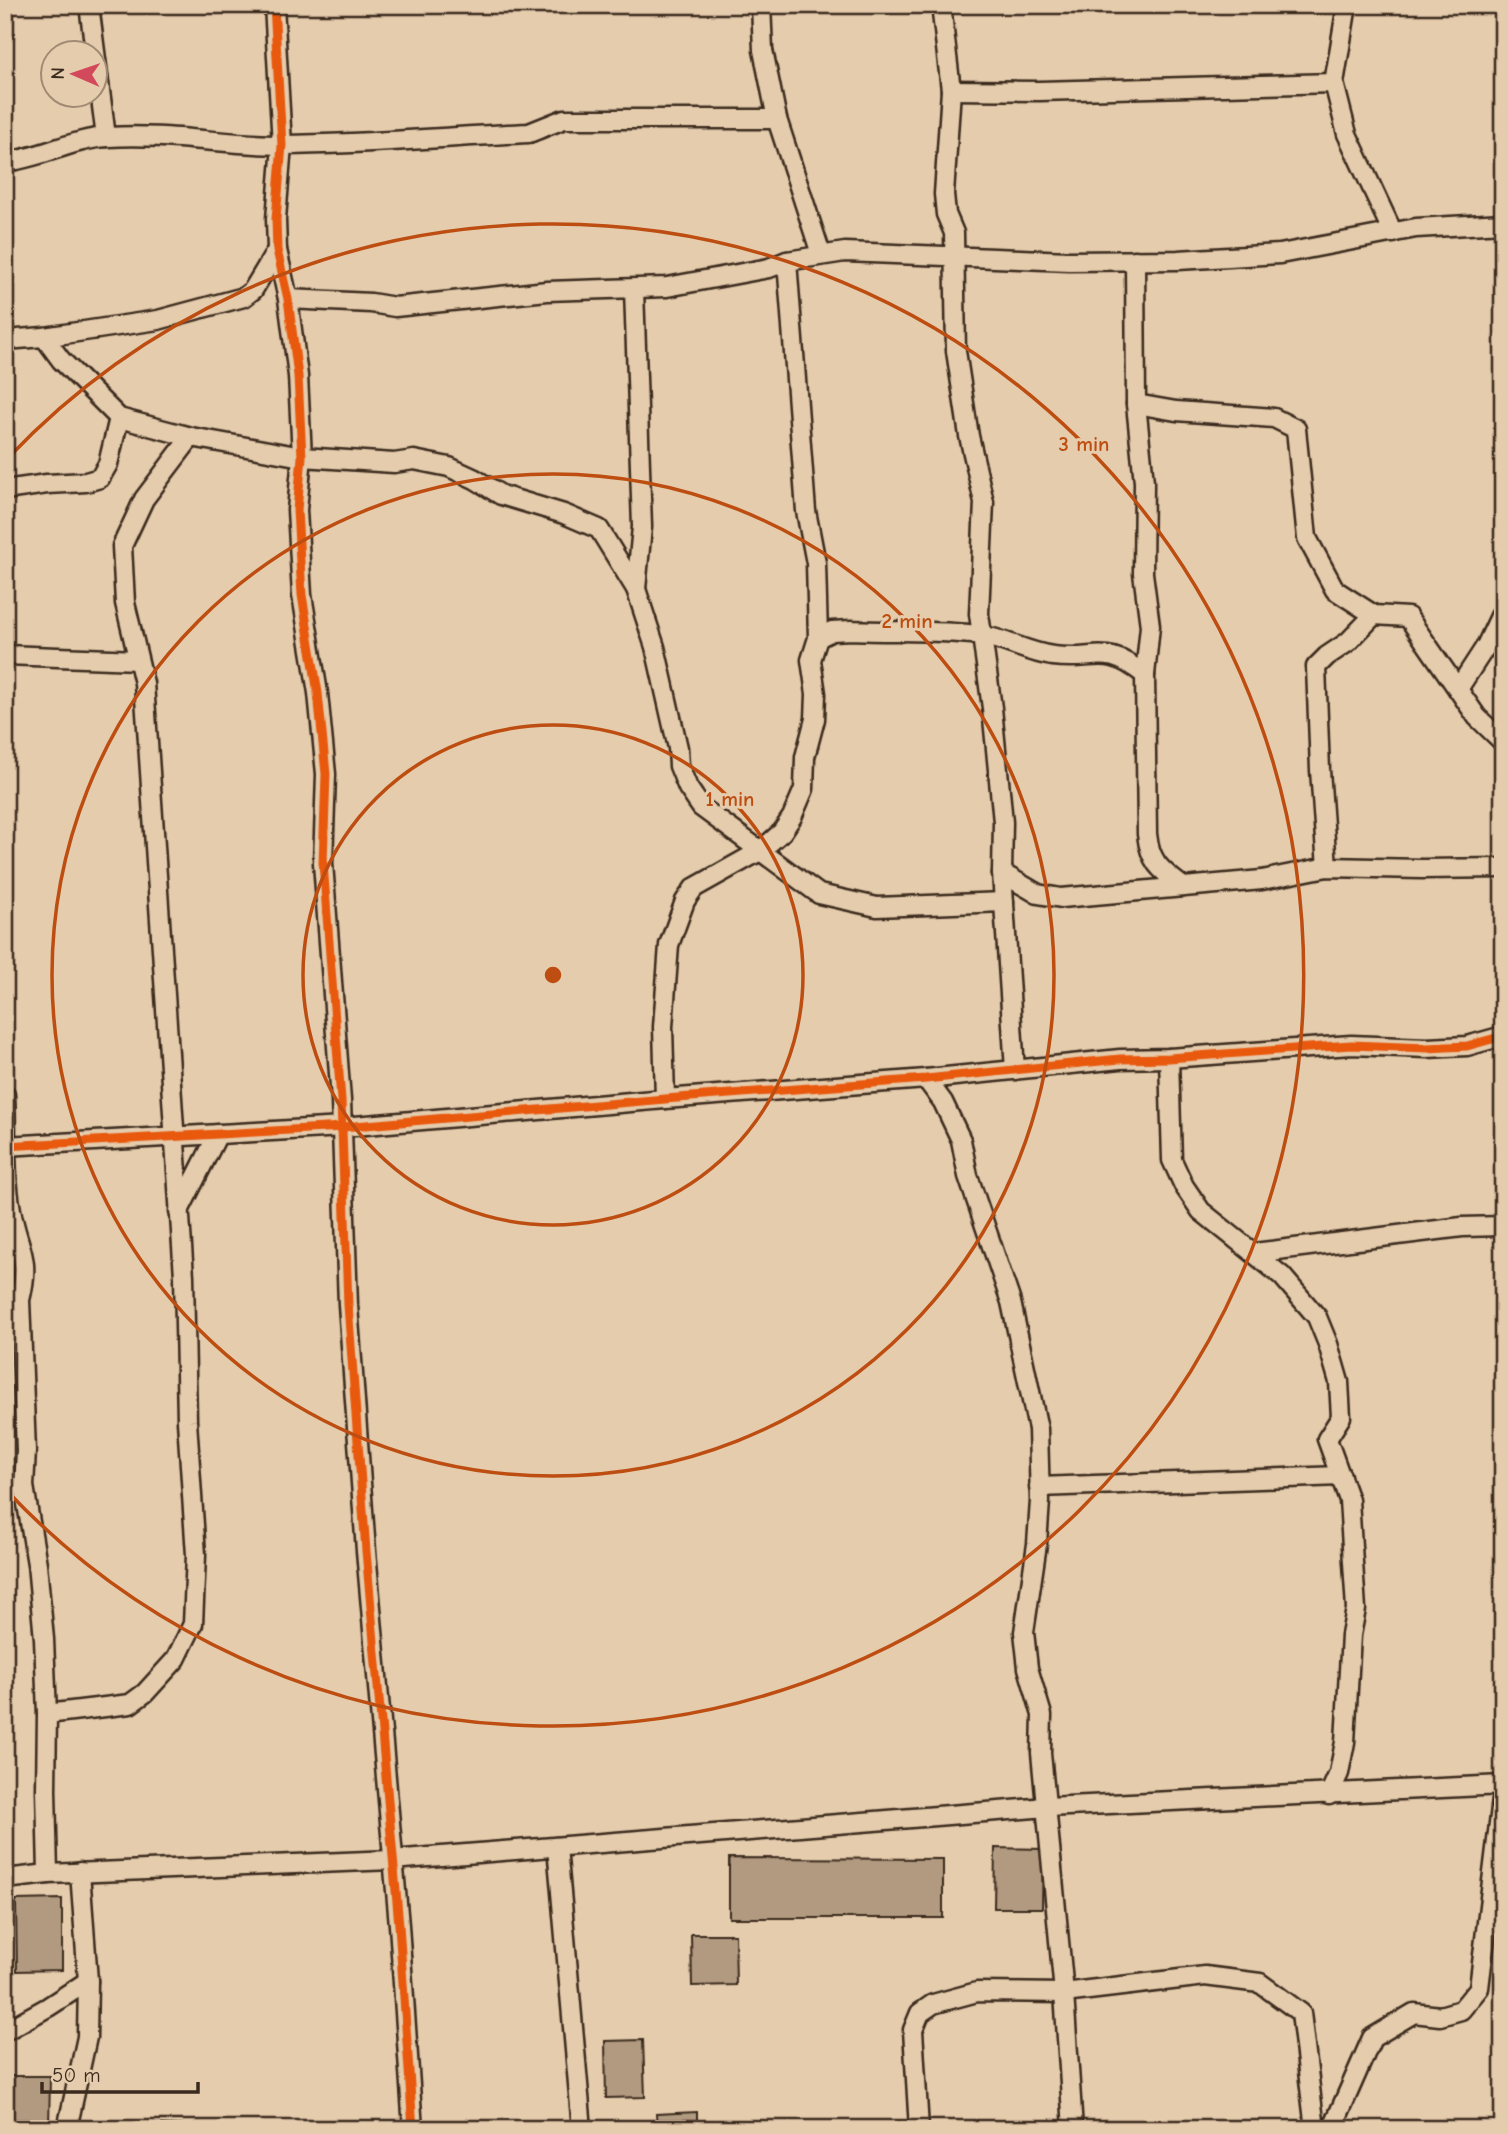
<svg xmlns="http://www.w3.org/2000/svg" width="1508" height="2134" viewBox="0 0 1508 2134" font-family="'Comic Neue',sans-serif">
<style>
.building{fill:#b19a80;stroke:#3b2a1e;stroke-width:2}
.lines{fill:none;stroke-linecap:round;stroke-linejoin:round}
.minor-casing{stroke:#3b2a1e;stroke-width:23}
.minor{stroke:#e5ccad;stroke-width:18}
.cycleway-casing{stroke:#e5ccad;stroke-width:13}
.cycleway{stroke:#e8590c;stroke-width:9}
.ring{fill:none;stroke:#bd4d10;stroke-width:3.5}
.centre{fill:#bd4d10;stroke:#e5ccad;stroke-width:3.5}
.ring-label{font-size:21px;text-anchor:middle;font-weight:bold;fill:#bd4d10;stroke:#e5ccad;stroke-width:6;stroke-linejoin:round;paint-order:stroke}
</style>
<rect width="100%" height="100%" fill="#e5ccad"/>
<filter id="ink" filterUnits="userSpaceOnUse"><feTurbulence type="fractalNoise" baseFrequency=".0143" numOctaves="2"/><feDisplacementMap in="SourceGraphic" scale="14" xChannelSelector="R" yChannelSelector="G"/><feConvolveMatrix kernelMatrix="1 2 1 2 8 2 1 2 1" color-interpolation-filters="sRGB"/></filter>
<g filter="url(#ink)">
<g class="building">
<polygon points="995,1848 1043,1849 1042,1908 994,1908"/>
<polygon points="729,1858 943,1859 943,1918 729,1918"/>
<polygon points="62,1899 62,1970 17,1971 16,1900"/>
<polygon points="691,1934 735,1934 736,1985 692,1986"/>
<polygon points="643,2040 645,2097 606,2098 605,2041"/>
<polygon points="5,2076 50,2076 49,2129 5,2129"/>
<polygon points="697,2112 697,2129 657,2129 656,2114"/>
<polygon points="146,2124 235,2127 235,2129 146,2129"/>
</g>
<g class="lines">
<defs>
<g id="minor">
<polyline points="89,5 106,137"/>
<polyline points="274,5 282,145 276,219 277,250 288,299 298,376 302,457 297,510 302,595 318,693 326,774 323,863 341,1100 348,1305 366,1551 399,1925 413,2129"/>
<polyline points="761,5 763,50 777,119 821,254"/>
<polyline points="941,5 951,90 944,194 946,214 954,233 956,351 969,436 984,502 979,614 992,708 1003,822 1002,873 1015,1070"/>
<polyline points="1347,5 1334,83 1347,134 1393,233"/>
<polyline points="951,90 1039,91 1334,83"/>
<path d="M5,162c36,-4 67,-23 103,-25 59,-4 117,8 176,8 81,-1 163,-8 245,-12l35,-14h213"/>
<path d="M1135,260l1,144 8,78 -1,91 7,53 -5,49 2,159c3,29 14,36 36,53"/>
<polyline points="634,289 642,527 636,589"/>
<polyline points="288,299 371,303 395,307 547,291 667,287 769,268 787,261 845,252 1069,261 1178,260 1280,254 1416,228 1503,223"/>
<polyline points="44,337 61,360 119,418 191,437 302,457 394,463 414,460 449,467 475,479 501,495 564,514 599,529 636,589 655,647 678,748 679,766 688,788 701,807 819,894 877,907 1004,902"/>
<polyline points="5,340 44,337 158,320 244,297 253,290 277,250"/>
<polyline points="1136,404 1176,411 1274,418 1296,429 1307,538 1335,590 1374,615 1408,617 1477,717 1503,742"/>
<polyline points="5,490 47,484 86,482 100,478 108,464 119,418"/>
<path d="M818,638l14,-7 19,-1c42,2 88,0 129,5 25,4 48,18 73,21 45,6 50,-14 92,19"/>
<polyline points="5,655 138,660"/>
<polyline points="1458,689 1486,646 1503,610"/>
<polyline points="1327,867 1320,770 1316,667 1327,656 1348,642 1374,615"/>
<polyline points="1002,873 1038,894 1061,898 1262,880 1327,867 1422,869 1503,868"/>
<polyline points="1169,1058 1172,1160 1184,1186 1201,1211 1282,1276 1317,1317 1328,1344 1339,1382 1341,1417 1327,1439 1349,1500 1356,1609 1351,1635 1345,1742 1339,1773 1329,1795"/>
<polyline points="926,1079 943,1102 961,1140 968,1176 1011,1302 1038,1429 1040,1501 1037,1544 1024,1632 1028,1668 1042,1715 1041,1753 1064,1993 1073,2129"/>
<path d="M5,1095c2,38 -1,77 6,115 7,40 20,46 9,90l6,151 -2,35 13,78 7,75 3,75 -1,76 2,84"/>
<polyline points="665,1099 663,1027 669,945 685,901 694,888 760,851 782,832 792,817 804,789 805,757 815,719 816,694 811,660 818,638 816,563 806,511 787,261"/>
<polyline points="5,1146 343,1127 665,1099 926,1079 1120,1059 1169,1058 1351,1045 1427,1048 1467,1046 1503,1036"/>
<polyline points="179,1211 218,1134"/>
<polyline points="1254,1253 1462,1227 1503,1226"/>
<polyline points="1039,1487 1341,1476"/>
<polyline points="47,1714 130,1704 145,1693 176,1659 193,1624 196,1555 187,1421 184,1276 144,683 125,603 122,546 144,499 191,437"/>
<polyline points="557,1847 582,2129"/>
<polyline points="5,1879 48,1874 392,1860 1047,1807 1503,1785"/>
<polyline points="5,2031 48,2007 88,1981"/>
<polyline points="67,2129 87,2037 88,1981 80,1872"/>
<polyline points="919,2129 913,2030 920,2013 933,2004 977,1992 1064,1993 1205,1976 1260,1983 1301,2013 1315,2129"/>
<polyline points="1332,2129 1372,2038 1414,2013 1440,2016 1461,2010 1479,1988 1503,1791"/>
</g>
</defs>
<use href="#minor" class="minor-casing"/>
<use href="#minor" class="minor"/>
<defs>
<g id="cycleway">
<polyline points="274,5 282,145 276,219 277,250 288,299 298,376 302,457 297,510 302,595 318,693 326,774 323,863 341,1100 348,1305 366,1551 399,1925 413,2129"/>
<polyline points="5,1146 343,1127 665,1099 926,1079 1120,1059 1169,1058 1351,1045 1427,1048 1467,1046 1503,1036"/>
</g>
</defs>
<use href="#cycleway" class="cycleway-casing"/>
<use href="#cycleway" class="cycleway"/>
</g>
</g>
<g class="ring">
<circle cx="553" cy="975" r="250"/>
<circle cx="553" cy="975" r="501"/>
<path d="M8 458A751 751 0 1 1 8 1492"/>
</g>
<circle cx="553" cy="975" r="10" class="centre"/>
<g class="ring-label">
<text x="1084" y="451">3 min</text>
<text x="907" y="628">2 min</text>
<text x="730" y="806">1 min</text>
</g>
<rect width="1508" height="2134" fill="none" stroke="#e5ccad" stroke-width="28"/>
<rect x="14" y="14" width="1480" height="2106" fill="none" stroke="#3b2a1e" stroke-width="2.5" filter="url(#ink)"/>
<g transform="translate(74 74) rotate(272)"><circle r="33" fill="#e5ccad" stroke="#a18b74" stroke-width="2"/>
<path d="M0-5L12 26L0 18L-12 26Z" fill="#d1495b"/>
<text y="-10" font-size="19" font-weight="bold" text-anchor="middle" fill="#3b2a1e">N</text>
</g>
<path d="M42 2082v10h156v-10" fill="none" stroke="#3b2a1e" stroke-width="3.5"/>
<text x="52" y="2082" font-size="21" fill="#3b2a1e" stroke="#e5ccad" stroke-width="5" paint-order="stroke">50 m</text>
</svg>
